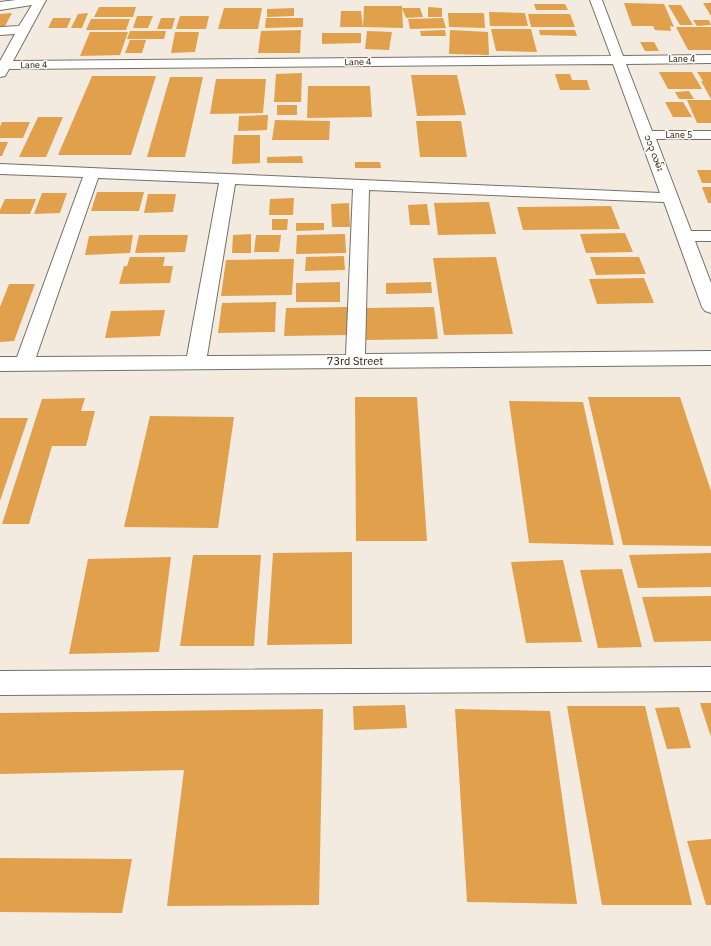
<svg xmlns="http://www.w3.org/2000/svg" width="711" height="946" viewBox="0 0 711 946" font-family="'IBM Plex Sans','Noto Sans Myanmar',sans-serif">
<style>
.building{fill:#e1a04b}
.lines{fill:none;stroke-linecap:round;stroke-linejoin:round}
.minor-casing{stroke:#787067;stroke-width:2}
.minor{fill:#fff;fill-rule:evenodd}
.labels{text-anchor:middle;stroke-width:3;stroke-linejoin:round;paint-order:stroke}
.far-street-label{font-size:9px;fill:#25211e;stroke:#fef9f2}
.street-label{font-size:11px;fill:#25211e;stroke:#fef9f2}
</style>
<rect width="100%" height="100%" fill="#f4ebe0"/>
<g class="building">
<polygon points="624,3 664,4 674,27 670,26 671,31 655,30 653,26 632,26"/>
<polygon points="703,3 711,3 711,16"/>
<polygon points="534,4 565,4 568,10 536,10"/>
<polygon points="668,5 681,5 693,25 680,25"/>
<polygon points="364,6 402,6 403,28 363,27"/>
<polygon points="99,7 136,7 133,17 94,17"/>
<polygon points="428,7 442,8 442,17 428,17"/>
<polygon points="224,8 262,8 258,29 218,29"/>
<polygon points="294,8 294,16 267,17 267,9"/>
<polygon points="402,8 420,8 423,17 406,18"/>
<polygon points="341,11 361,11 363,27 340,27"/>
<polygon points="489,12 525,13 528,26 490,26"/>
<polygon points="12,13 4,28 0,28 0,14"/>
<polygon points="88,13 82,28 71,28 78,14"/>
<polygon points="448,13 484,13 485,28 449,27"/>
<polygon points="528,14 570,14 575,27 531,27"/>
<polygon points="137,16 153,16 148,28 133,28"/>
<polygon points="180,16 209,16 206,29 176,29"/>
<polygon points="53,18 71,18 67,28 48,28"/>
<polygon points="161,18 175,18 172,29 157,29"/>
<polygon points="266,18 303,18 303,27 265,28"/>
<polygon points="443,18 446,28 410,29 408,19"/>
<polygon points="91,19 130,19 126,30 86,30"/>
<polygon points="693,20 709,20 711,25 697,26"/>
<polygon points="676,27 711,27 711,50 688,50"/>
<polygon points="491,29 531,29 537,52 496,51"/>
<polygon points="301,30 300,53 258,53 261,31"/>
<polygon points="445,30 446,36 421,36 420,31"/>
<polygon points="450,30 488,32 489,55 449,54"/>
<polygon points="539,30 575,30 577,36 540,35"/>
<polygon points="130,31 166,31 164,39 127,39"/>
<polygon points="367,31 392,32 389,50 365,49"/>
<polygon points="90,32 128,32 120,55 80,56"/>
<polygon points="175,32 199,32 195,52 171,53"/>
<polygon points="322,33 361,33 361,43 322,44"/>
<polygon points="130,40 146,40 142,53 125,53"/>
<polygon points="640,42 654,42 659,51 645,51"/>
<polygon points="659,72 692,72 702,89 668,89"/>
<polygon points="697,72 711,72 711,99 701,81 703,81"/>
<polygon points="302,73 301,102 274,102 276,74"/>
<polygon points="555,74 570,74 572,80 587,80 590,90 560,90"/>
<polygon points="411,75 457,75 466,115 417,116"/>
<polygon points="92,76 156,76 131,155 58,155"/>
<polygon points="170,77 203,77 185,157 147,157"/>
<polygon points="216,79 266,79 263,113 210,114"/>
<polygon points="308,86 370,86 372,117 307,118"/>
<polygon points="689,91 694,99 679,99 675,92"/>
<polygon points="687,100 711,100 711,123 697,123"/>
<polygon points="665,102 683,102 692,117 673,117"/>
<rect x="277" y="105" width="20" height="10"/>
<polygon points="268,115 267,130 238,131 239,116"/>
<polygon points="38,117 63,117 46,157 19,157"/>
<polygon points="275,120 330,121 329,140 272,140"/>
<polygon points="416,121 461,121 467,157 420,157"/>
<polygon points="2,122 30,122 23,138 0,138 0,127"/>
<polygon points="234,135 260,135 260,163 232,164"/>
<polygon points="0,142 8,142 2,156 0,156"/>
<polygon points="302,156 303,163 267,163 267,157"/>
<polygon points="355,162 380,162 381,168 355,168"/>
<polygon points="697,170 711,170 711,183 702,183"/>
<polygon points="702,187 711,187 711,203 708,203"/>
<polygon points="97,192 144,192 139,211 91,211"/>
<polygon points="42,193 67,193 60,213 34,214"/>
<polygon points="148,194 176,194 173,212 144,213"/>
<polygon points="294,198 293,215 269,215 270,199"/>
<polygon points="5,199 36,199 30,214 0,214 0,210"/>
<polygon points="489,202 496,234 438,235 434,203"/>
<polygon points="349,203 350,227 332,227 331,204"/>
<polygon points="427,204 430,225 410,225 408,205"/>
<polygon points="611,206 620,229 523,230 517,207"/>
<polygon points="272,219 288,219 287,230 272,230"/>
<polygon points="296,223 324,223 324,230 296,231"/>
<polygon points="625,233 633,252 586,253 580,234"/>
<polygon points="251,234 251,253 232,253 233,235"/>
<polygon points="345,234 346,253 296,254 297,235"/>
<polygon points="133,235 130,253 85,255 89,236"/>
<polygon points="139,235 188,235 185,252 135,253"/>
<polygon points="256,235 281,235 279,252 254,252"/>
<polygon points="344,256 345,270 305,271 306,257"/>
<polygon points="130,257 165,257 163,266 173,266 170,283 119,284 124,266 127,266"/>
<polygon points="496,257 513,334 444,335 433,258"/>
<polygon points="590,257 639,257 646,274 596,275"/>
<polygon points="294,259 292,295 221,296 226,260"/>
<polygon points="644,278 654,303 597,304 589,279"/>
<polygon points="340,282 340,302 296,302 296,283"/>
<polygon points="431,282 432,293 386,294 386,283"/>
<polygon points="9,284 35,284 14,341 0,342 0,307"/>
<polygon points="276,302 275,332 218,333 222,303"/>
<polygon points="347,307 347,335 284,336 286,308"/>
<polygon points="434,307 438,339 366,340 365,308"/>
<polygon points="165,310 160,336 105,338 111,311"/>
<polygon points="355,397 417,397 427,541 356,541"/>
<polygon points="588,397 680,397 711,491 711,546 623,545"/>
<polygon points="85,398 81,411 95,411 86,446 52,446 29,524 2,524 42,399"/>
<polygon points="509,401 583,402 614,545 529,543"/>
<polygon points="150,416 234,417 218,528 124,527"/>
<polygon points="0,418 28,418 0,501"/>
<polygon points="352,552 352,644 267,645 273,553"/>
<polygon points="711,553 711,587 638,588 629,555"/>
<polygon points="193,555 261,555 254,646 180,646"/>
<polygon points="171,557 159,652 69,654 88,559"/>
<polygon points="563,560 582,642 526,643 511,562"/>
<polygon points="622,569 642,647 598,648 580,570"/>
<polygon points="711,596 711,641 654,642 642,597"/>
<polygon points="700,703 711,703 711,737"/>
<polygon points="405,705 407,728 354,730 353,706"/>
<polygon points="567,706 645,706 692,905 602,905"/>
<polygon points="679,707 691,748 667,749 655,708"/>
<polygon points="323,709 319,905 167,906 184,770 0,774 0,713"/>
<polygon points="455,709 550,711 577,904 467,902"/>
<polygon points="711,839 711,905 706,905 687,841"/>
<polygon points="0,858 132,859 122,913 0,912"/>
</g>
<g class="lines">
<defs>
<g id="minor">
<path d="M16,0h30l-33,61 598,-5 -21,-56h12l21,56 88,-1v8l-85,1 26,67h59v8h-55l35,92h20v10h-16l16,42v30l-6,-2 -3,-4 -38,-105 -295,-12 -4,164 346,-3v14l-711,6v-14h17l66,-180 -83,-3v-10l660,29 -47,-129 -604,5 -4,7 -5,1v-16l15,-27 -15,1v-8l19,-1 13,-21 -32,5v-8zM98,178l121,5 -32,173 -151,1zM235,184l118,5 -7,166 -139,1z"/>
<polygon points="711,667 711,691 0,695 0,671"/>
</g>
</defs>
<use href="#minor" class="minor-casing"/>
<use href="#minor" class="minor"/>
</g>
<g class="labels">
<g class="far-street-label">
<text x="682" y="62">Lane 4</text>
<text transform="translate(358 62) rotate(-1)" y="3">Lane 4</text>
<text transform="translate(34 65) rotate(-1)" y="3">Lane 4</text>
<text x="679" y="138">Lane 5</text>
<text transform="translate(654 153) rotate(69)" y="3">၁၁၃ လမ်း</text>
</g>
<g class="street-label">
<text x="355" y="365">73rd Street</text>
</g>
</g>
</svg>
